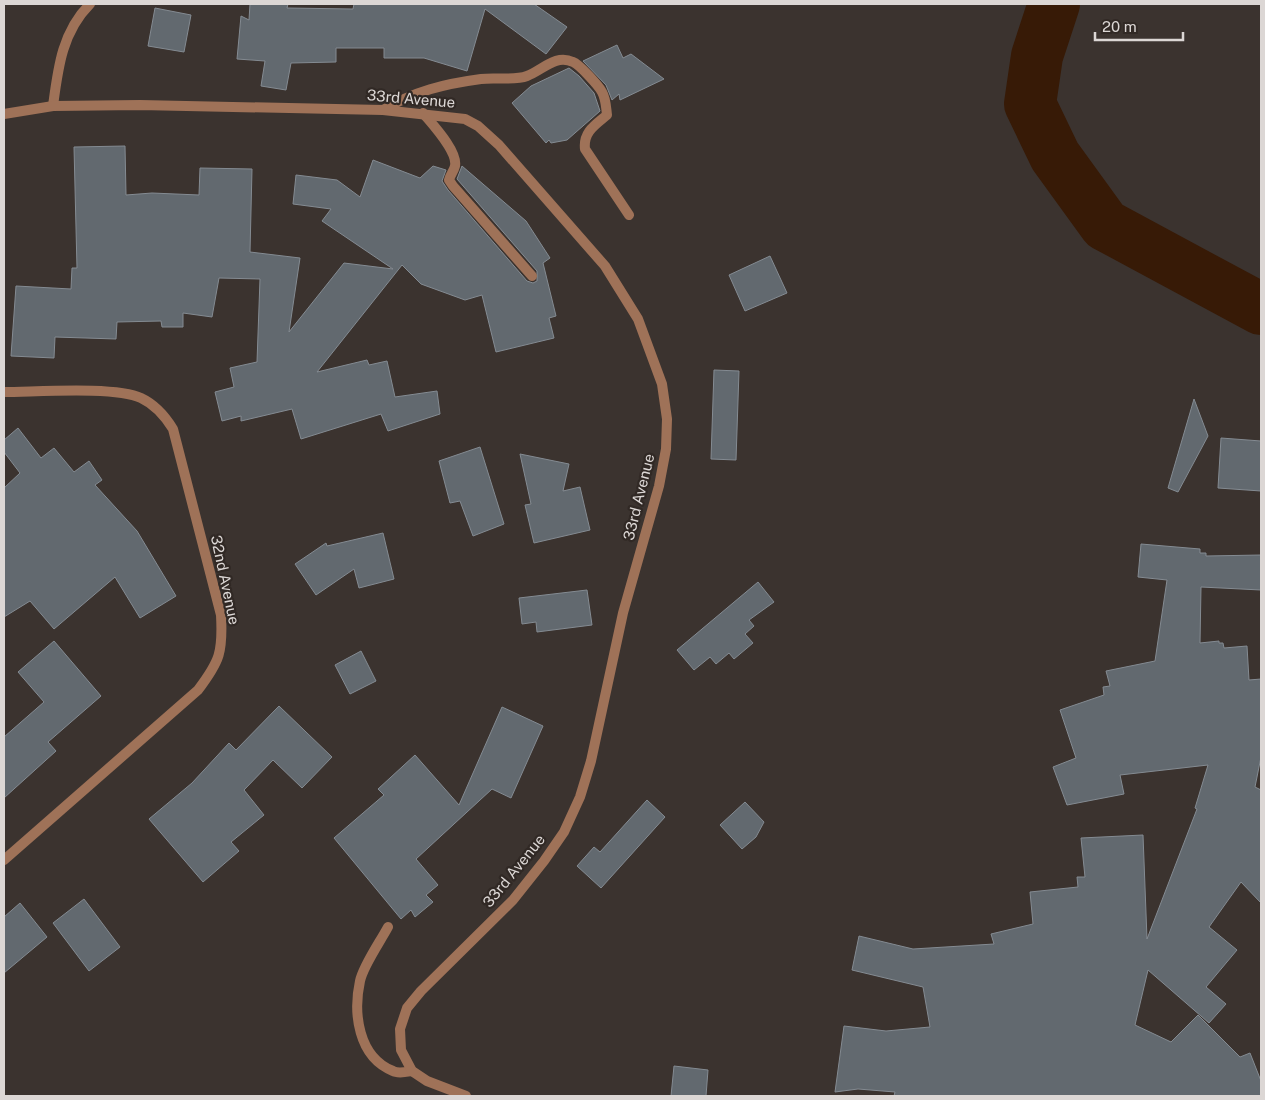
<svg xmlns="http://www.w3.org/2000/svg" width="1265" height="1100" viewBox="0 0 1265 1100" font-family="'Public Sans',sans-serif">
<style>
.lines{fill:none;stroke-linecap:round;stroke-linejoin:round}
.river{stroke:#371a06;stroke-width:52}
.building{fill:#62696f;stroke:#848b92}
.lane{stroke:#9f7258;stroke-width:10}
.street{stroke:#9f7258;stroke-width:10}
.labels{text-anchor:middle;stroke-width:4.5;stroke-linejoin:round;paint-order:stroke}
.street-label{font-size:15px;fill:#dcd7d5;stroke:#312925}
</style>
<rect width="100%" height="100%" fill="#3b332f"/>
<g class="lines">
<polyline class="river" points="1054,4 1037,56 1030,104 1055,156 1105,225 1261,309"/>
</g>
<g class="building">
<polygon points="250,4 288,4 287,8 353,9 354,4 534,4 567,27 546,54 485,9 467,71 424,58 384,58 384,48 336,48 336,62 291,63 286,90 261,86 265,61 237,59 241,16 249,20"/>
<polygon points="155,8 191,15 184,52 148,46"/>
<polygon points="617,45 623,58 631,54 664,79 620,100 619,94 612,100 606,85 583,61"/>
<polygon points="569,68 579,76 594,93 600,111 567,140 551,143 549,140 546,143 512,103 531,86"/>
<polygon points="125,146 126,195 152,193 199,195 200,168 252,169 250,252 300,258 289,332 344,263 393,269 322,221 331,209 293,204 296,175 337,180 360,197 373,160 420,178 433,166 446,170 442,181 448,190 527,281 533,283 537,281 537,271 457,179 462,166 526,221 550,258 543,263 556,316 549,318 554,338 496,352 482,295 465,300 421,284 402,265 317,372 367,360 369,365 387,361 395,397 437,391 440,414 388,431 381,414 301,439 292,409 241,421 241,416 222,421 215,392 234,387 230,368 257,362 260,279 219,278 212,317 183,313 183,327 162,327 161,321 117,322 116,339 55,337 54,358 11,356 16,286 71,289 72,268 77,268 74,147"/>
<polygon points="770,256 787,293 745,311 729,275"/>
<polygon points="714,370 739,371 736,460 711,459"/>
<polygon points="1194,399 1208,436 1178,492 1168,488"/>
<polygon points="18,428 41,458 54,448 74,472 89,461 102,480 95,485 137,531 176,596 140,618 115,577 54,629 30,601 4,617 4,488 20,473 4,452 4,440"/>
<polygon points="1221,438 1261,441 1261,491 1218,488"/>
<polygon points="480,447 504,524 473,536 460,501 450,503 439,461"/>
<polygon points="520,454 569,464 563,491 580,487 590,530 534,543 525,505 531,504"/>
<polygon points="383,533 394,579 359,588 354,569 316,595 295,564 326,543 327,546"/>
<polygon points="1141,544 1200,549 1200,553 1206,553 1206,556 1261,555 1261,590 1201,587 1200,643 1219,641 1219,643 1223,643 1224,648 1247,646 1249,680 1261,679 1261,757 1255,787 1261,790 1261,903 1241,882 1209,927 1237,950 1206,987 1226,1004 1209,1023 1148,970 1135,1025 1171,1042 1198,1015 1240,1057 1250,1053 1261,1081 1261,1096 894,1096 895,1092 858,1089 835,1092 844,1026 886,1031 930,1027 923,987 852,970 859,936 913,949 994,944 991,934 1033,924 1030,892 1078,887 1077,877 1085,877 1081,838 1143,835 1147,939 1197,809 1195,808 1208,765 1120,775 1124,794 1067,805 1053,767 1076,758 1060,710 1104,695 1103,687 1110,686 1106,671 1155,661 1167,580 1138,577"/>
<polygon points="758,582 774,602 749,620 754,626 745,634 753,643 734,659 729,653 716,664 710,657 694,670 677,650"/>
<polygon points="587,590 592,625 537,632 536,622 522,624 519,598"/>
<polygon points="54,641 101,696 48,742 56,751 4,798 4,737 44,702 18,672"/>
<polygon points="361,651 376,681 350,694 335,665"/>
<polygon points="279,706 332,757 302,788 273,760 244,790 264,815 231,842 239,851 203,882 149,819 192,783 229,743 236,750"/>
<polygon points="502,707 543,726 511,798 492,789 416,859 438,885 426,895 433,902 415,917 411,910 401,919 334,838 384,795 378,789 415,755 459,805"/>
<polygon points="647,800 665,817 601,888 577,866 594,847 600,852"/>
<polygon points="745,802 764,822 756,837 742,849 720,825"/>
<polygon points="84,899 120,947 89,971 53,923"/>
<polygon points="20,903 47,937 4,973 4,917"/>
<polygon points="674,1066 708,1070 706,1096 671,1096"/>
</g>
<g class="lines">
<g class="lane">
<path d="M423,113c9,11 35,38 32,53 -1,5 -5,9 -6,14l4,6 79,90"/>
<path d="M388,927c-8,15 -25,39 -28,54 -7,32 -2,76 33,90 5,3 13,1 19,0"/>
</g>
<g class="street">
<path d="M53,106c5,-38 9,-74 37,-102"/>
<path d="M383,110c32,-19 61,-26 98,-31 15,-2 33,2 46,-3 16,-6 28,-22 46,-14 6,2 26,24 29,30 4,7 4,15 5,23 -12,10 -24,17 -22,34l44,66"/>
<polyline points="4,114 53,106 140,105 383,110 465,119 478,126 499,145 605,266 638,319 662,384 667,419 666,449 659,486 623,613 591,761 580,797 564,832 544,861 513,900 421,991 407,1008 400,1029 401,1050 412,1071 427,1081 466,1096"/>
<path d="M4,392c31,0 112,-6 137,6 15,7 24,18 32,31l48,186c2,37 -1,46 -23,75l-194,170"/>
</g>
</g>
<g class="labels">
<g class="street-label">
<text transform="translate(411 99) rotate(5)" y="5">33rd Avenue</text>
<text transform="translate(639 497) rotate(-76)" y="5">33rd Avenue</text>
<text transform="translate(225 580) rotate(78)" y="5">32nd Avenue</text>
<text transform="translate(514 871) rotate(-51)" y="5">33rd Avenue</text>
</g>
</g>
<rect width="1265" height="1100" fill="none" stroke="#dcd7d5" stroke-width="10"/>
<path d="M1095 32v8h88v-8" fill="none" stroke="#dcd7d5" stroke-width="2.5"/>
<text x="1102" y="32" font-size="15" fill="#dcd7d5" stroke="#312925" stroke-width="4" paint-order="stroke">20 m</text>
</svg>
